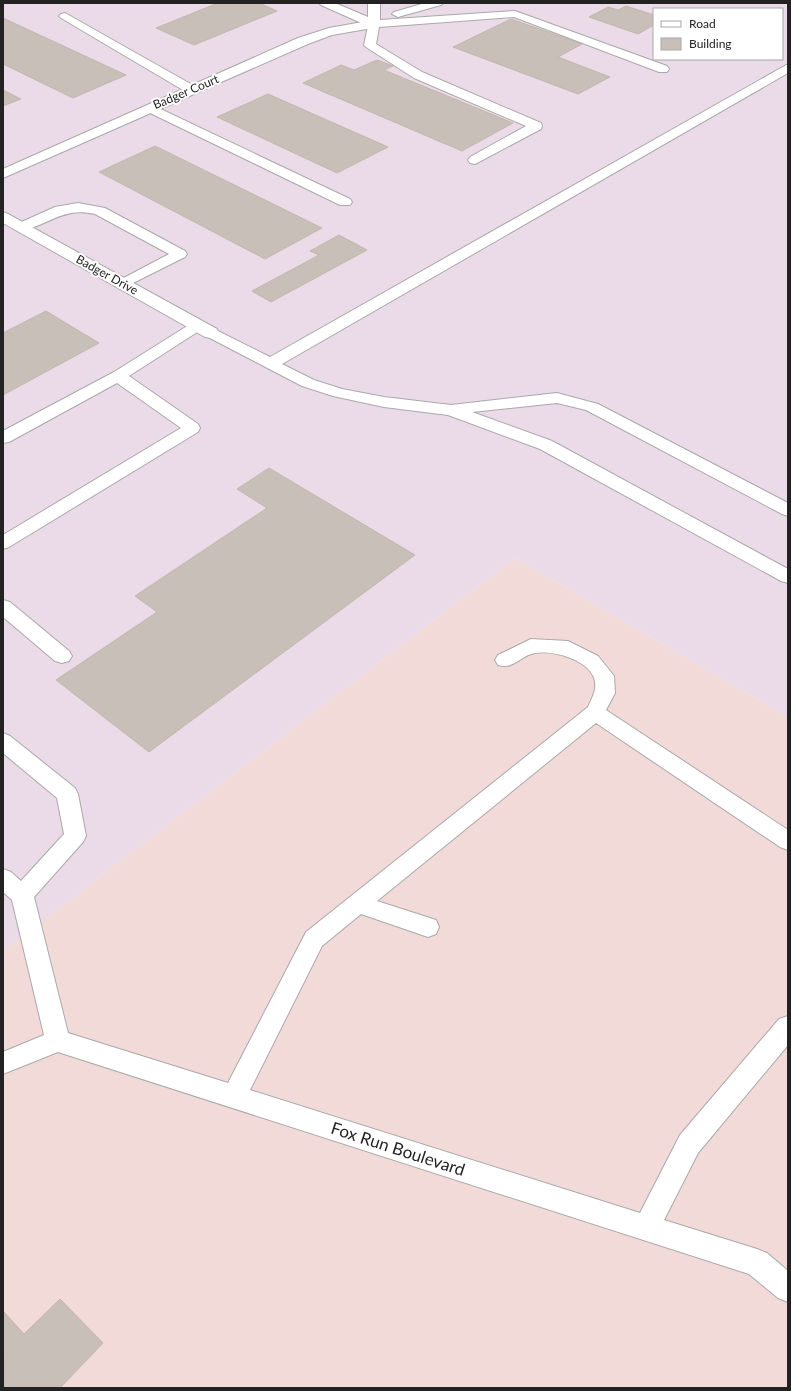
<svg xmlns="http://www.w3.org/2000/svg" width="791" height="1391" viewBox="0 0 791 1391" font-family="Lato,sans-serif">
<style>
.commercial{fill:#f2dad9}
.industrial{fill:#ebdbe8;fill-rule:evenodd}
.building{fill:#c7bfb8;stroke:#c4b6ab}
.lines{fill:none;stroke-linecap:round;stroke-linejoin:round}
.service-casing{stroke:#a9a9a9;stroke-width:2}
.minor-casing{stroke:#a9a9a9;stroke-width:2}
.service{fill:#fff;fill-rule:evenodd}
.minor{fill:#fff;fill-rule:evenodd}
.labels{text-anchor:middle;stroke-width:4;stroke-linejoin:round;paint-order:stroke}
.far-street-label{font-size:12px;fill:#222;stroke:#fff}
.near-street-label{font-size:17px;fill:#222;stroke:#fff}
</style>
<rect width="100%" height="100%" fill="#f2efe9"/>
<polygon class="commercial" points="515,558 788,717 788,1388 3,1388 3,951"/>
<path class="industrial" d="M3,3h785v714l-273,-159 -512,393zM654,9h128v50h-128z"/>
<g class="building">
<polygon points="218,3 259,3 277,11 194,45 156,28"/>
<polygon points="626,6 654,15 654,25 638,34 589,17 608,7 618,10"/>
<polygon points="3,18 126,75 73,98 3,64"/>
<polygon points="511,19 582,44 558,57 610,77 578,94 453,47"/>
<polygon points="377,60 393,66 384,70 513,123 462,151 303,83 341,65 354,70"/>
<polygon points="3,90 21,99 3,106"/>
<polygon points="268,94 388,147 337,173 217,117"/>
<polygon points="155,146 322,228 265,259 99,172"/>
<polygon points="339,235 367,250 271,302 252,291 319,255 310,251"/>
<polygon points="46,311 99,343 3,395 3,333"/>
<polygon points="269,468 415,555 149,752 56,680 157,612 135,596 267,508 237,489"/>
<polygon points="60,1299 103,1343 60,1388 4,1388 3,1311 24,1334"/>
</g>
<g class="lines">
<defs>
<g id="service">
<polygon points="319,3 335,3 368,17 368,3 380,3 380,20 515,11 667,66 669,69 667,72 659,72 514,17 379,27 376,44 422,72 541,123 542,126 541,129 475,164 470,163 468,160 470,157 526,126 414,78 366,47 364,45 368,26 321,5"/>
<polygon points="425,3 443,3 441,5 398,17 392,14 394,12"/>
<polygon points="65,13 196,87 198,90 192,94 188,93 61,18 59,16 61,14"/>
<polygon points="788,64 788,73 282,364 314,380 342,389 384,397 451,405 557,393 598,404 788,503 788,516 782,514 586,410 557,403 472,412 552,441 788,569 788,583 781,581 540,449 448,415 384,407 333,396 302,386 206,336 203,333 206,330 216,330 270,357"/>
<polygon points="150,104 350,199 352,202 350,205 340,205 146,111 144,108"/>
<path d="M78,203l27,5 80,43 2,3 -2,3 -62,31 -5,-1 -2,-3 2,-3 51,-27 -74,-40c-32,-7 -45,10 -73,17l-5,-1 -2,-3 2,-3 38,-17z"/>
<polygon points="197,321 202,323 205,326 202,329 129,376 198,424 200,428 198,432 9,547 3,549 3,535 181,428 117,383 9,442 3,443 3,431 114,372 192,323"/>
<polygon points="3,600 10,602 69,651 72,656 69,661 62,663 55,661 3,617"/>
<path d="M531,639l37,2 30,15 16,20 1,17 -9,17 182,120v20l-8,-3 -184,-124 -219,178 59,19 3,7 -3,7 -8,3 -67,-23 -39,32 -72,144 390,123 40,-78 99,-116 9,-3v29l-90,108 -34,67 93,29 10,4 21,18v31l-10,-4 -29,-24 -691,-222 -55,22v-22l41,-17 -32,-135 -9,-8v-23l8,3 10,9 43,-47 -7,-36 -54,-45v-20l7,3 65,52 3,6 8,42 -3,6 -49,55 34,136 160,50 78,-151 282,-225c4,-9 10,-19 6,-29 -7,-19 -41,-28 -59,-25 -14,2 -21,17 -37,12l-3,-5 3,-5z"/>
</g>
<g id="minor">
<polygon points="374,20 378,21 380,24 378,27 332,35 308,44 3,178 3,169 298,38 329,28"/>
<polygon points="3,212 8,214 217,329 219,333 217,337 211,338 205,337 3,223"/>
</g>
</defs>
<use href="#service" class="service-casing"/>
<use href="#minor" class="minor-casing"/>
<use href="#service" class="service"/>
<use href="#minor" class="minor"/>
</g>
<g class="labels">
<g class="far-street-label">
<text transform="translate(186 92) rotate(-23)" y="4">Badger Court</text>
<text transform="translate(107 275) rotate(29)" y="4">Badger Drive</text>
</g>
<g class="near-street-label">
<text transform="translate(398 1149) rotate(18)" y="6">Fox Run Boulevard</text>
</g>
</g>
<rect width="791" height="1391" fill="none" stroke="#222222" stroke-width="8"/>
<rect x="653" y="8" width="130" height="52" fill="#ffffff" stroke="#a7a7a7"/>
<rect x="661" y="21" width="20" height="6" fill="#ffffff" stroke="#a7a7a7"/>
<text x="689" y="28" font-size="12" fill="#222222">Road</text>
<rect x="661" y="38" width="20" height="12" fill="#c7bfb8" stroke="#a7a7a7"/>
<text x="689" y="48" font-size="12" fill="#222222">Building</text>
</svg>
